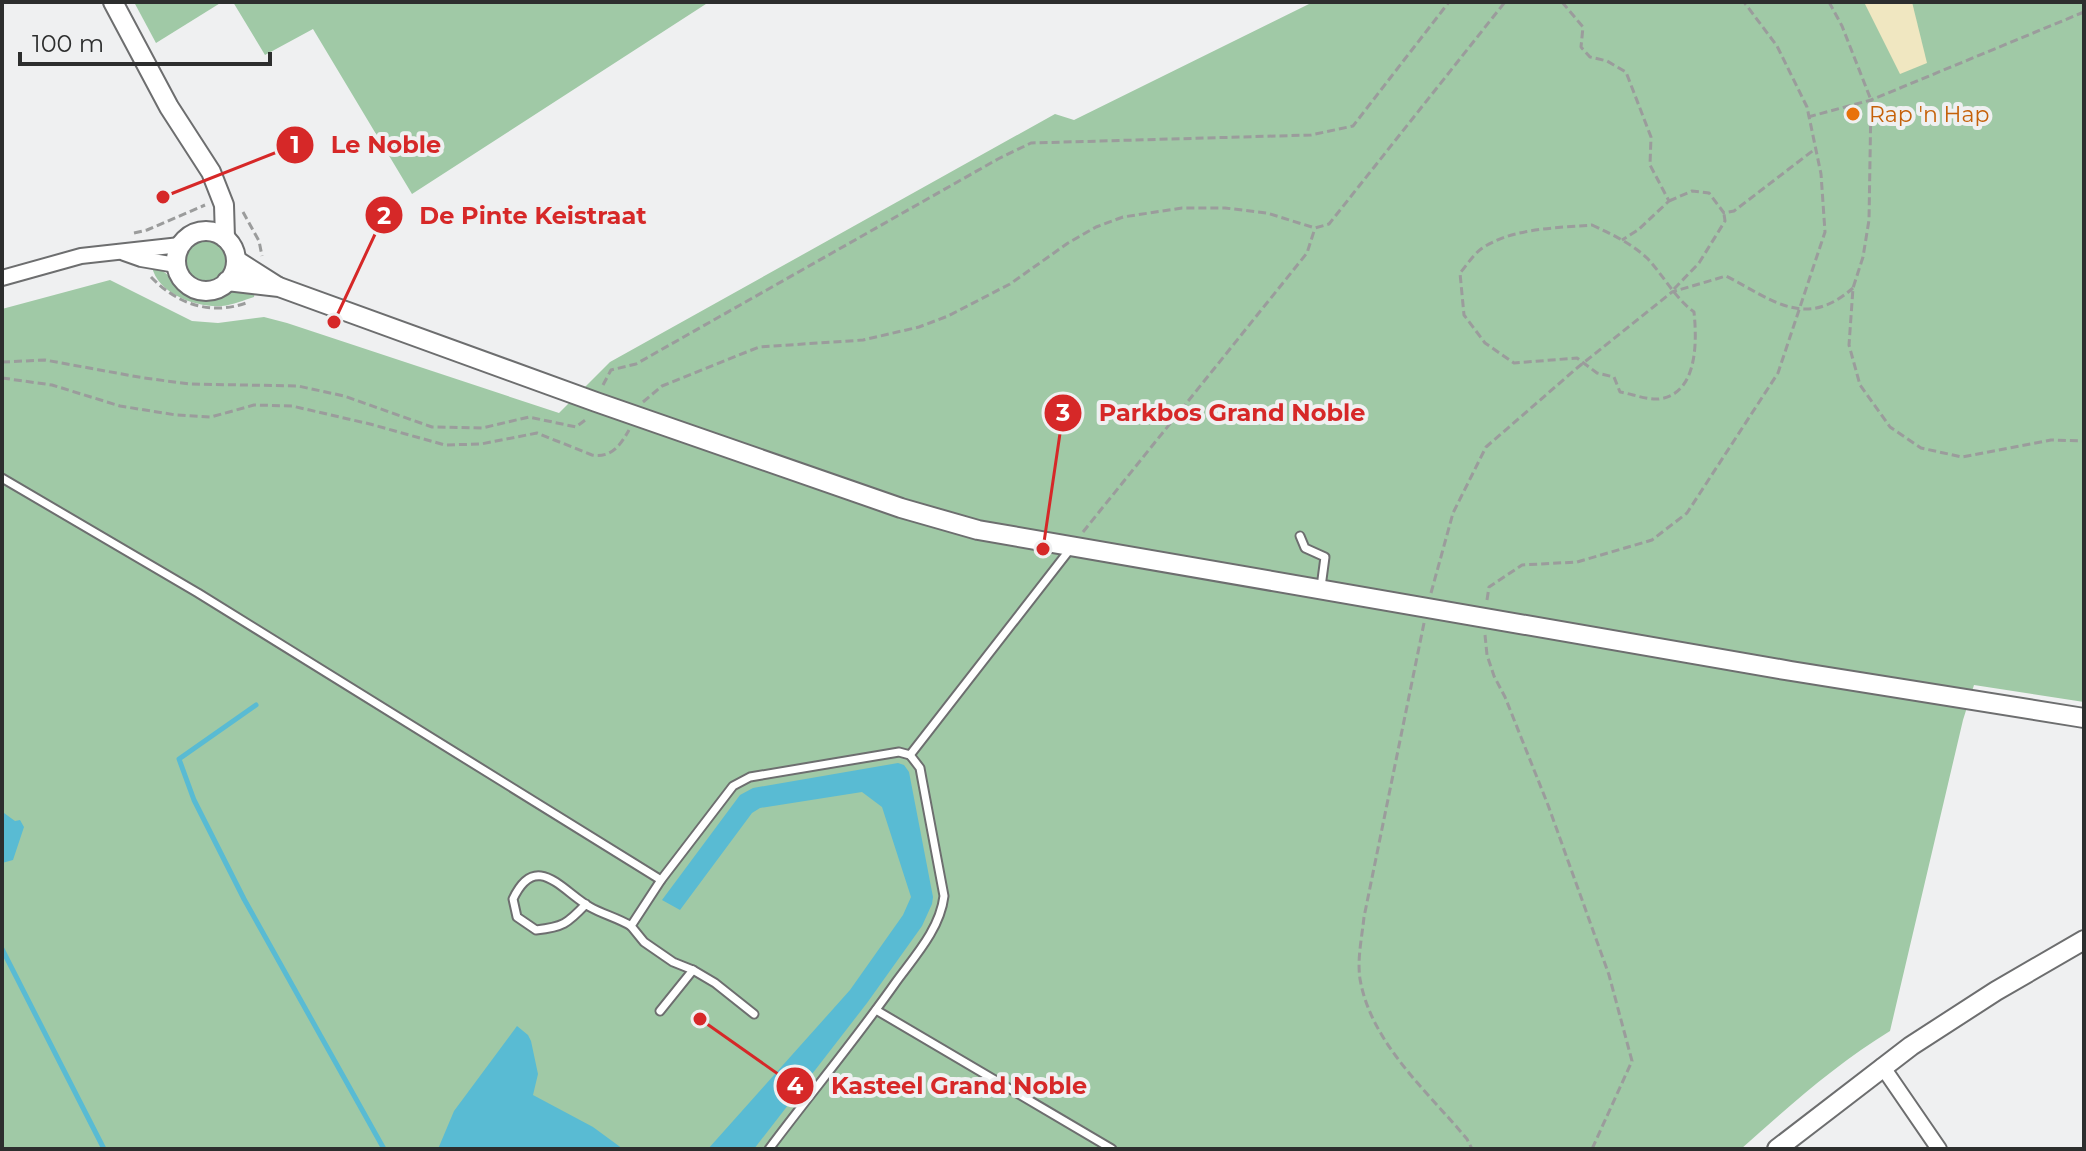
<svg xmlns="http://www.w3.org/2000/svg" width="2086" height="1151" viewBox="0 0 2086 1151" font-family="Montserrat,sans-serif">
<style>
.green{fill:#a0c9a6}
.sand{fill:#f0e7c1}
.water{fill:#59bbd3}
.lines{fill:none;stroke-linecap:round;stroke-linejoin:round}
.stream{stroke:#59bbd3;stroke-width:5}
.service-casing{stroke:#6d6e6f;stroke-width:11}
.minor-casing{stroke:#6d6e6f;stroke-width:18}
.tertiary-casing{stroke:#6d6e6f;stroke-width:22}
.path{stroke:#9b9c9c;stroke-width:3;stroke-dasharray:8 4;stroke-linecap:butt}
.service{stroke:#fff;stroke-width:7}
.minor{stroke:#fff;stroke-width:14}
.tertiary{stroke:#fff;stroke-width:18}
.food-dot{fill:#e8710a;stroke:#eff0f1;stroke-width:3}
.labels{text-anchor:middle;stroke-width:8;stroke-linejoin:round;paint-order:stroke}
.food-label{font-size:22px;fill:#c56008;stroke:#eff0f1;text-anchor:start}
.leader{fill:none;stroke:#d62828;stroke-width:3}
.callout-dot{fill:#d62828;stroke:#eff0f1;stroke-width:3}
.mark-label{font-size:24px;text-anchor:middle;font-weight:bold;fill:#fff}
.callout-label{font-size:24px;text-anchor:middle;font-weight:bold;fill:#d62828;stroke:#eff0f1;stroke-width:8;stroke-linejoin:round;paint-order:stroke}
</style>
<rect width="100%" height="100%" fill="#eff0f1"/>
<g class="green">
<polygon points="134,2 222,2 156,43"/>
<polygon points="233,2 709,2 412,194 313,29 265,55"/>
<path d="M1308,2h776v700l-110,-17 -11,35 -73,311c-54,33 -102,76 -149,118h-1739v-840l108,-29 82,41 26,2 46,-6 23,6 272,90 51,-51 445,-248 19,6 235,-116z"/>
<circle cx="207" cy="262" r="22"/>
<path d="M152,267c20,3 26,27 46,32 17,4 23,-4 37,-8 6,-2 14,0 20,0l-1,6c-10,3 -21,8 -32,9 -25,2 -64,-12 -70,-39z"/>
</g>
<polygon class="sand" points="1864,2 1912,2 1927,63 1900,74"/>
<g class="water">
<polygon points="898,763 904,765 909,772 933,897 932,904 922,926 867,1003 754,1149 708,1149 850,990 903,915 911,897 882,807 862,792 760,808 752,813 680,910 662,900 740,795 753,788"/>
<polygon points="4,813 15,821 20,820 24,827 13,860 2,863 2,814"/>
<polygon points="517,1026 528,1035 531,1041 538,1074 533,1095 593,1127 623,1149 438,1149 454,1111"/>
</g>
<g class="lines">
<g class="stream">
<polyline points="256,705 179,759 194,800 244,899 384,1149"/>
<polyline points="2,949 104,1149"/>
</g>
<defs>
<g id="service">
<polyline points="2,478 198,593 661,880"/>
<polyline points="1300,536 1305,548 1325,557 1321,587"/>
<path d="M586,904c-19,20 -23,23 -50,26l-19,-13 -4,-18c23,-49 49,-8 77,8 12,7 28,11 41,19"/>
<polyline points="876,1010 1112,1149"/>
<polyline points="660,1011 693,970"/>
<polyline points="754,1014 715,983 693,970 673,962 644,942 631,926 661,880 733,786 750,777 899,752 910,755 1071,548"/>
<path d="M769,1149c42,-56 87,-110 127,-167 19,-26 44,-53 48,-86l-22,-117 -2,-11 -10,-13"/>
</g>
<g id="minor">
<polyline points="124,253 141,259 176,265"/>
<polyline points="2,278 81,256 180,245"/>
<polyline points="1882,1066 1939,1149"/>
</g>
<g id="tertiary">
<polyline points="113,2 169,107 211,172 224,205 225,238"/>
<circle cx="206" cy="261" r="30"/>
<polyline points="236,260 277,286"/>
<polyline points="227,281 279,287 596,402 901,508 978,530 1791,671 2084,718"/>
<polyline points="1777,1149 1911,1046 1996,991 2084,940"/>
</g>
</defs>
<use href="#service" class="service-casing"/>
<use href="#minor" class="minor-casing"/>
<use href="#tertiary" class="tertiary-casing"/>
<g class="path">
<polyline points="1562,2 1583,27 1581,47 1590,57 1607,61 1626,72 1651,137 1650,165 1669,201 1638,230 1622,240"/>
<polyline points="1829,2 1842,26 1871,100 1869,220 1863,257 1853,288 1849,345 1860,385 1890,427 1921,448 1962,457 2051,440 2084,441"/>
<polyline points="1808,117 1871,100 2084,12"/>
<polyline points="1669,201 1692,191 1709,193 1724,213 1734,211 1815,149"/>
<polyline points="243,212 259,241 262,256"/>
<path d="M1592,225c19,9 39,18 55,33 17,18 27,39 47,54 3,29 4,82 -35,87 -12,1 -27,-5 -39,-7l-6,-15 -17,-4 -20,-15 -63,5 -29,-20 -21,-28 -4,-42c7,-8 13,-18 21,-24 30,-21 75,-21 111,-24z"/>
<polyline points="134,233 147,230 205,205"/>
<path d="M151,277c27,28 61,39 98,25"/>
<polyline points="1674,289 1699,263 1725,221 1724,214"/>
<polyline points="2,362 45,360 144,378 190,384 298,386 344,396 432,427 482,428 529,417 576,427 588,418"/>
<path d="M2,378l50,7 68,21 56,9 35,2 43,-12 38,1 78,18 75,21 36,-1 56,-11 55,22c19,3 28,-9 37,-25"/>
<polyline points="603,385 611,370 636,364 998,159 1031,143 1311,135 1353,126 1449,2"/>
<polyline points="643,402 662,386 759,347 863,340 919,327 948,316 1010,284 1068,243 1096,227 1123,217 1182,208 1225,208 1267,213 1315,228 1329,224 1505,2"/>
<polyline points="1083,532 1307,253 1315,228"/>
<path d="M1431,593l22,-80 33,-66 91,-79 95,-76 54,-16c47,24 79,54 127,12"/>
<polyline points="1487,600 1489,587 1522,565 1577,562 1652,540 1687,513 1778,373 1825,232 1821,174 1807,107 1777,46 1744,2"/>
<path d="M1424,623l-60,294c-2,20 -7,42 -4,62 11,64 67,112 107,160l5,10"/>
<polyline points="1485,635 1487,655 1494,676 1505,697 1548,805 1609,975 1632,1061 1592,1149"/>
</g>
<use href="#service" class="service"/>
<use href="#minor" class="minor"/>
<use href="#tertiary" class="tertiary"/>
</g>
<circle class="food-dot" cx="1853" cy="114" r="8"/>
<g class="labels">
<g class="food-label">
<text x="1869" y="122">Rap 'n Hap</text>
</g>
</g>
<path class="leader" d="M163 197L295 145M334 322L384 215M1043 549L1063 413M700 1019L795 1086"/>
<g class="callout-dot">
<circle cx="163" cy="197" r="8"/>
<circle cx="334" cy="322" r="8"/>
<circle cx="1043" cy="549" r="8"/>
<circle cx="700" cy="1019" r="8"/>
<circle cx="295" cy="145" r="20"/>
<circle cx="384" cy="215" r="20"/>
<circle cx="1063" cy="413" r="20"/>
<circle cx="795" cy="1086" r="20"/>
</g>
<g class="mark-label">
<text x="295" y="153">1</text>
<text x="384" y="224">2</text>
<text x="1063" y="421">3</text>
<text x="795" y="1094">4</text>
</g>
<g class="callout-label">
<text x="386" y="153">Le Noble</text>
<text x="533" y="224">De Pinte Keistraat</text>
<text x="1232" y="421">Parkbos Grand Noble</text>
<text x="959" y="1094">Kasteel Grand Noble</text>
</g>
<rect width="2086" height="1151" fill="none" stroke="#2d2e2e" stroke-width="8"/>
<path d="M20 52v12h250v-12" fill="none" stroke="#2d2e2e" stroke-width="4"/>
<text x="32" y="52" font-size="24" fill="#2d2e2e" stroke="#eff0f1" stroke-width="6" paint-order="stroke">100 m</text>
</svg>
